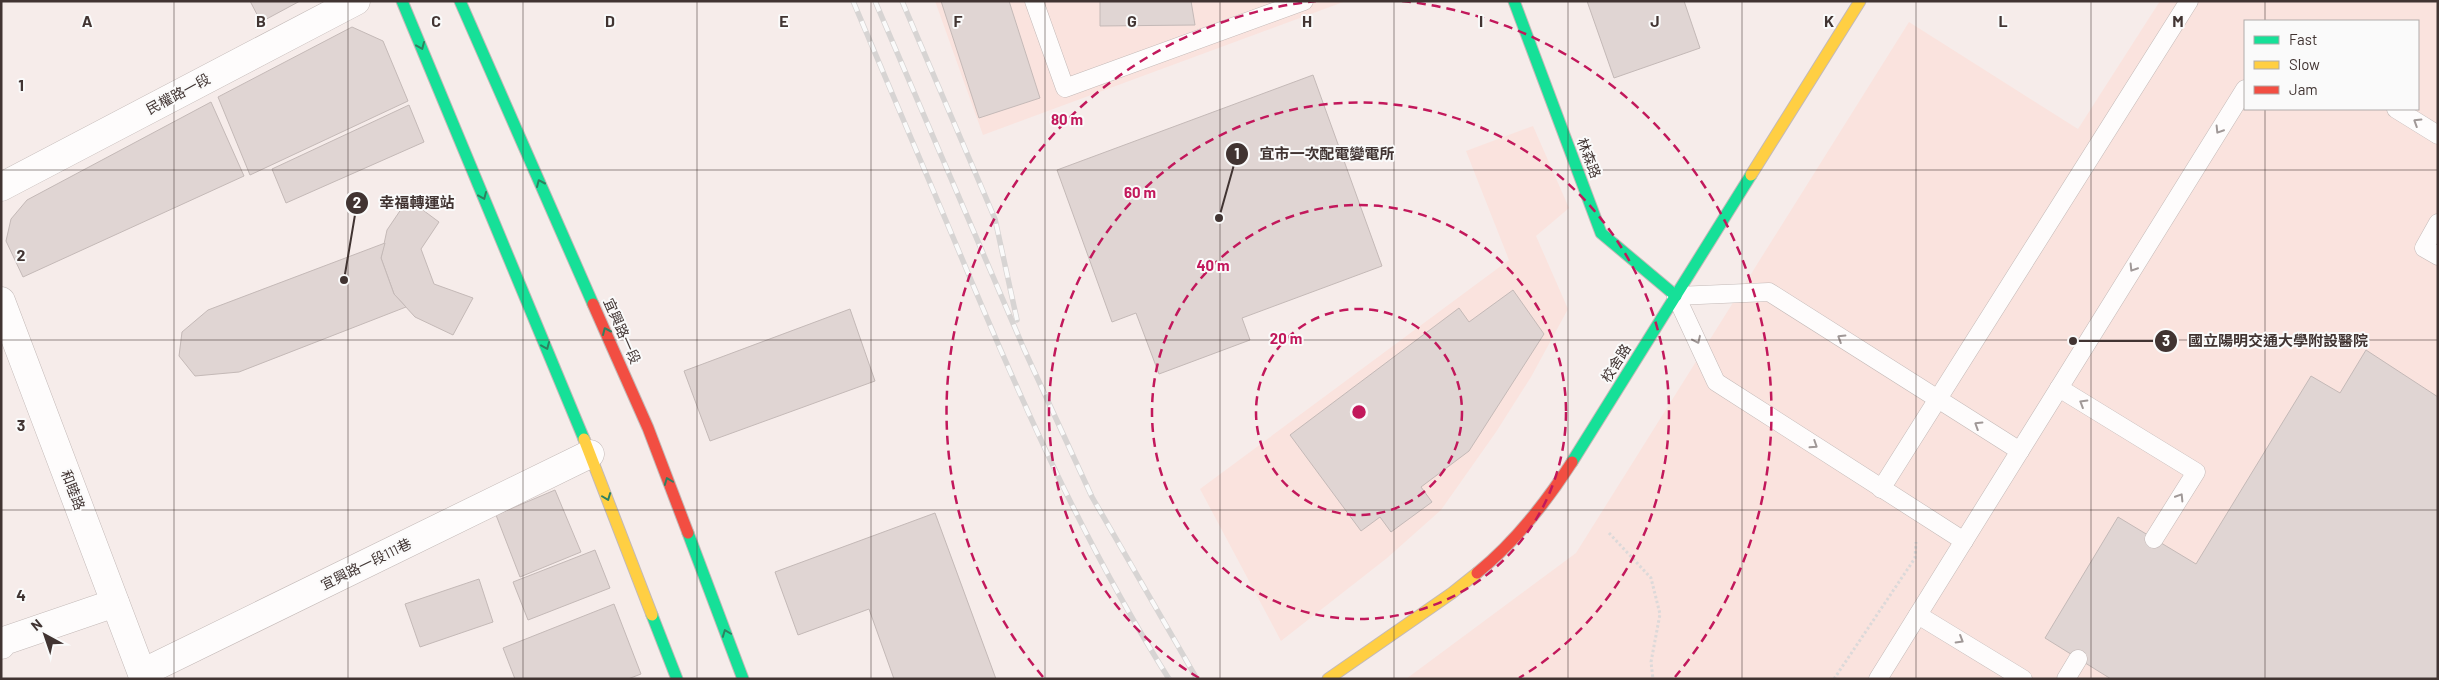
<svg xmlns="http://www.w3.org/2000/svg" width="2439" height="680" viewBox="0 0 2439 680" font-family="Barlow,'Noto Sans TC',sans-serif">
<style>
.built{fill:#fae3de;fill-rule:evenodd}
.building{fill:#e0d5d3;stroke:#c4b9b7}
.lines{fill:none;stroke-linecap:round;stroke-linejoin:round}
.lane-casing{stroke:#c3b9b7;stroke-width:19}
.street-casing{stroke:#c3b9b7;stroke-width:29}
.fast-casing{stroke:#c3b9b7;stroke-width:13}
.slow-casing{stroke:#c3b9b7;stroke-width:13}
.jam-casing{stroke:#c3b9b7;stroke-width:13}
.path{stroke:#dcd9d9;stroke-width:3;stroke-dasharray:2.5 2.5;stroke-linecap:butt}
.lane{stroke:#fefcfc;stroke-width:18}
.street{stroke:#fefcfc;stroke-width:28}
.fast{stroke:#16e098;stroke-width:11}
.slow{stroke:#ffcf43;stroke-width:11}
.jam{stroke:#f24e42;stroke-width:11}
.rail-casing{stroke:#d7d4d3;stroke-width:5.5}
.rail{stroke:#fafafa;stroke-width:4;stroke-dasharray:11;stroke-linecap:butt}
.oneway{stroke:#2e8160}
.oneway2{stroke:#a09897}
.grid{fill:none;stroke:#413432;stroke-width:1;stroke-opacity:0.55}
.ring{fill:none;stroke:#c2185b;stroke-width:2.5;stroke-dasharray:9 6}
.labels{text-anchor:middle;stroke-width:4;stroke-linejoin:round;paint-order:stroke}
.street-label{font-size:14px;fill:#413432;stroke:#fafafa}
.grid-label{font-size:16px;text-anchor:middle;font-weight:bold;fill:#413432;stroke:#fafafa;stroke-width:4;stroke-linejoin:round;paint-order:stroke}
.centre{fill:#c2185b;stroke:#fafafa;stroke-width:2.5}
.ring-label{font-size:15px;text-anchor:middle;font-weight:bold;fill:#c2185b;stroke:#fafafa;stroke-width:4;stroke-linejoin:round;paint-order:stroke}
.leader{fill:none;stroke:#413432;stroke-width:2}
.callout-dot{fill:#413432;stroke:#fafafa;stroke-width:2}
.mark-label{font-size:15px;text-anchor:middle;font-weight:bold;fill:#fff}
.callout-label{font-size:15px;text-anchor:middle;font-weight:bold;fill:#413432;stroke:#fafafa;stroke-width:4;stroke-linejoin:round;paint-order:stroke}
</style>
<rect width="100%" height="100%" fill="#f6ecea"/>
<g class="built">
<polygon points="935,1 1346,1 983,135"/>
<path d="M2160,1h278v678h-1032l170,-126 333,-531 169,107zM2245,21h173v88h-173z"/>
<polygon points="1533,126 1569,208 1536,236 1568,309 1531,377 1496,432 1441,510 1387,558 1281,641 1200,489 1509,260 1466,151"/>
</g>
<g class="building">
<polygon points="250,1 300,1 261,22"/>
<polygon points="941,1 1009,1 1040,98 979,118"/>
<polygon points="1100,1 1191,1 1195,25 1100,26"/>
<polygon points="1587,1 1684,1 1700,48 1614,78"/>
<polygon points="352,27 383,41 408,101 250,175 218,97"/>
<polygon points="1313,75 1382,266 1242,318 1250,340 1159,374 1136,313 1112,322 1057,170"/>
<polygon points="211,102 244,176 23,277 6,241 11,219 27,200"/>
<polygon points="409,105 424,142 286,203 272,169"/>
<polygon points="408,199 439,222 421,249 434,284 473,298 453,335 415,317 394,294 381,258 387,230"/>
<polygon points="385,243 381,258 394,294 406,307 239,372 195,376 179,356 182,332 208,310"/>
<polygon points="1513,290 1544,334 1469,451 1421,487 1432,502 1391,532 1380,517 1361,531 1290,435 1459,308 1469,322"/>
<polygon points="850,309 875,381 710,441 684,371"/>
<polygon points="2366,350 2438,397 2438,679 2111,679 2045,638 2118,517 2196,564 2311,376 2340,393"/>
<polygon points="555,490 581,552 520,577 496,515"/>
<polygon points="935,513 996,679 894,679 869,609 798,635 775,572"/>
<polygon points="595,550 610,588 528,620 513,582"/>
<polygon points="479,579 493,622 420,647 405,604"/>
<polygon points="614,604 641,674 628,679 515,679 503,648"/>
</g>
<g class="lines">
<defs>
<g id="lane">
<polyline points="1034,1 1065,88 1304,1"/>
<polyline points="2396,109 2438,135"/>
<polyline points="2438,223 2424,248 2438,256"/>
<polyline points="2059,388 2196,472 2154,539"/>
<polyline points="1881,489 2189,1"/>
<polyline points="1964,541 1716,382 1676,296 1769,292 2020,451"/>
<polyline points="1918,615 2023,679"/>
<polyline points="1878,679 2245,89"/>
<polyline points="2066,679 2078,659"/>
</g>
<g id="street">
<polyline points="1,187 356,1"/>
<polyline points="1,301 144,679"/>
<polyline points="1,645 4,641 115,603"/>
<polyline points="142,673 590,454"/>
</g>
<g id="fast">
<polyline points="402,1 584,439"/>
<polyline points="460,1 593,304"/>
<polyline points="1514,1 1601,233 1676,296"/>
<polyline points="1572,462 1751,175"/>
<polyline points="688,533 743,679"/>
<polyline points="652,615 677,679"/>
</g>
<g id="slow">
<polyline points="1751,175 1860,1"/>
<polyline points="584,439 652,615"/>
<polyline points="1328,679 1452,593 1477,573"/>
</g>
<g id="jam">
<polyline points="593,304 648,428 688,533"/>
<path d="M1477,573c38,-31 68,-69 95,-111"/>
</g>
</defs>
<use href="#lane" class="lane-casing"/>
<use href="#street" class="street-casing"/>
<use href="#fast" class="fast-casing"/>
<use href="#slow" class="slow-casing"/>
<use href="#jam" class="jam-casing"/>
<g class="path">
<polyline points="1609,533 1651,578 1660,614 1651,662 1653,679"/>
<polyline points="1834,679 1915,558 1916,542"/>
</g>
<use href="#lane" class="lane"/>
<use href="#street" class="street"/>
<use href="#fast" class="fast"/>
<use href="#slow" class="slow"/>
<use href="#jam" class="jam"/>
<defs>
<g id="rail">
<path d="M853,1c35,83 70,165 105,248 61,147 125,294 211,430"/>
<polyline points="875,1 1024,349 1092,497 1197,679"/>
<polyline points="902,1 995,219 1017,320"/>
</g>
</defs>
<use href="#rail" class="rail-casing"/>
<use href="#rail" class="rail"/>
</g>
<defs><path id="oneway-chevron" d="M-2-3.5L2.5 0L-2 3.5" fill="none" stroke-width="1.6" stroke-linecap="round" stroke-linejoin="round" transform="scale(1.25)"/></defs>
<g class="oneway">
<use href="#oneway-chevron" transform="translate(421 46) rotate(67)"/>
<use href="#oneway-chevron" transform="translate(540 183) rotate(-114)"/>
<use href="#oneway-chevron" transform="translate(483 196) rotate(67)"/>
<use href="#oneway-chevron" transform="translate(606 331) rotate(-114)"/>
<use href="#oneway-chevron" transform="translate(546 346) rotate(67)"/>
<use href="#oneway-chevron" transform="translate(668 481) rotate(-111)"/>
<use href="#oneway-chevron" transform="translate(607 497) rotate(69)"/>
<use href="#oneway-chevron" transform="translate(726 633) rotate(-111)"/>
</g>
<g class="oneway2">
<use href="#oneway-chevron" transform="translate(2417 122) rotate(-148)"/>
<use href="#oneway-chevron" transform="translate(2219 130) rotate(122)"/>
<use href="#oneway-chevron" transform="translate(2133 268) rotate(122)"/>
<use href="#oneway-chevron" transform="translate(1841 338) rotate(-148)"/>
<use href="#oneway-chevron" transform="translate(1697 340) rotate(65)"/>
<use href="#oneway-chevron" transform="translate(2083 403) rotate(-149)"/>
<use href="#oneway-chevron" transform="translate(1978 425) rotate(-148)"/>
<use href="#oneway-chevron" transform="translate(1814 445) rotate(33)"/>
<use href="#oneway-chevron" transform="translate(2180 497) rotate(-58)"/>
<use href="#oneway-chevron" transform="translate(1960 640) rotate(31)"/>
</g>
<path class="grid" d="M174,1v678M348,1v678M523,1v678M697,1v678M871,1v678M1045,1v678M1220,1v678M1394,1v678M1568,1v678M1742,1v678M1916,1v678M2091,1v678M2265,1v20M2265,109v570M1,170h2437M1,340h2437M1,510h2437"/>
<g class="ring">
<circle cx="1359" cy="412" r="103"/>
<circle cx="1359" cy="412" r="207"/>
<path d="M1199 678A310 310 0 1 1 1519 678"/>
<path d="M1043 677A413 413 0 0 1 1316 1M1402 1A413 413 0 0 1 1675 677"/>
</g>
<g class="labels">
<g class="street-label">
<text transform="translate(178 94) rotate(-28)" y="5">民權路一段</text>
<text transform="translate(1589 158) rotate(69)" y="5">林森路</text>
<text transform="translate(622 331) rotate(66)" y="5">宜興路一段</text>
<text transform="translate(1616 363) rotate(-58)" y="5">校舍路</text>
<text transform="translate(73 490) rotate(69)" y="5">和睦路</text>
<text transform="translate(366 564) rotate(-26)" y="5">宜興路一段111巷</text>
</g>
</g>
<g class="grid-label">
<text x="87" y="27">A</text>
<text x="261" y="27">B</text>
<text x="436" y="27">C</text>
<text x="610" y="27">D</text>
<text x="784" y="27">E</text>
<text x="958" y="27">F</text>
<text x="1132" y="27">G</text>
<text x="1307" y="27">H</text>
<text x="1481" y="27">I</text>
<text x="1655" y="27">J</text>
<text x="1829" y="27">K</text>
<text x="2003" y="27">L</text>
<text x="2178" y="27">M</text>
<text x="21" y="91">1</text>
<text x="21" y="261">2</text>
<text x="21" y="431">3</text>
<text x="21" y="601">4</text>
</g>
<circle cx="1359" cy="412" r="8" class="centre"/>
<g class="ring-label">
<text x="1067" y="125">80 m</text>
<text x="1140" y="198">60 m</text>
<text x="1213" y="271">40 m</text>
<text x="1286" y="344">20 m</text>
</g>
<path class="leader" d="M1219 218L1237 154M344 280L357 203M2073 341L2166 341"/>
<g class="callout-dot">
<circle cx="1219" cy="218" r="5"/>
<circle cx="344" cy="280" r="5"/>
<circle cx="2073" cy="341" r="5"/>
<circle cx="1237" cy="154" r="12"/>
<circle cx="357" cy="203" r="12"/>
<circle cx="2166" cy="341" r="12"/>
</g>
<g class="mark-label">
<text x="1237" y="159">1</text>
<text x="357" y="208">2</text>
<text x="2166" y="346">3</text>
</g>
<g class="callout-label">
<text x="1327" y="159">宜市一次配電變電所</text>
<text x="417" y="208">幸福轉運站</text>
<text x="2278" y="346">國立陽明交通大學附設醫院</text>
</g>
<rect width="2439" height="680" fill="none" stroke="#413432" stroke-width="5"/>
<rect x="2244" y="20" width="175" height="90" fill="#fafafa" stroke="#b0abaa"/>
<rect x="2254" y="36" width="25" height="8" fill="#16e098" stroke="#b0abaa"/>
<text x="2289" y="45" font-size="15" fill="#413432">Fast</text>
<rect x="2254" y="61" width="25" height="8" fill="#ffcf43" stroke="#b0abaa"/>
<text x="2289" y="70" font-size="15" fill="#413432">Slow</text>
<rect x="2254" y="86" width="25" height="8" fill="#f24e42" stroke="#b0abaa"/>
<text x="2289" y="95" font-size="15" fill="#413432">Jam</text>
<g transform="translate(45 635) rotate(320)" stroke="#fafafa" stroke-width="4" paint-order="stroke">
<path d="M0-4L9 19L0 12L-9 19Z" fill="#413432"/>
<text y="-8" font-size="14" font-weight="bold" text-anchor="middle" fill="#413432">N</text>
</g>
</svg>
